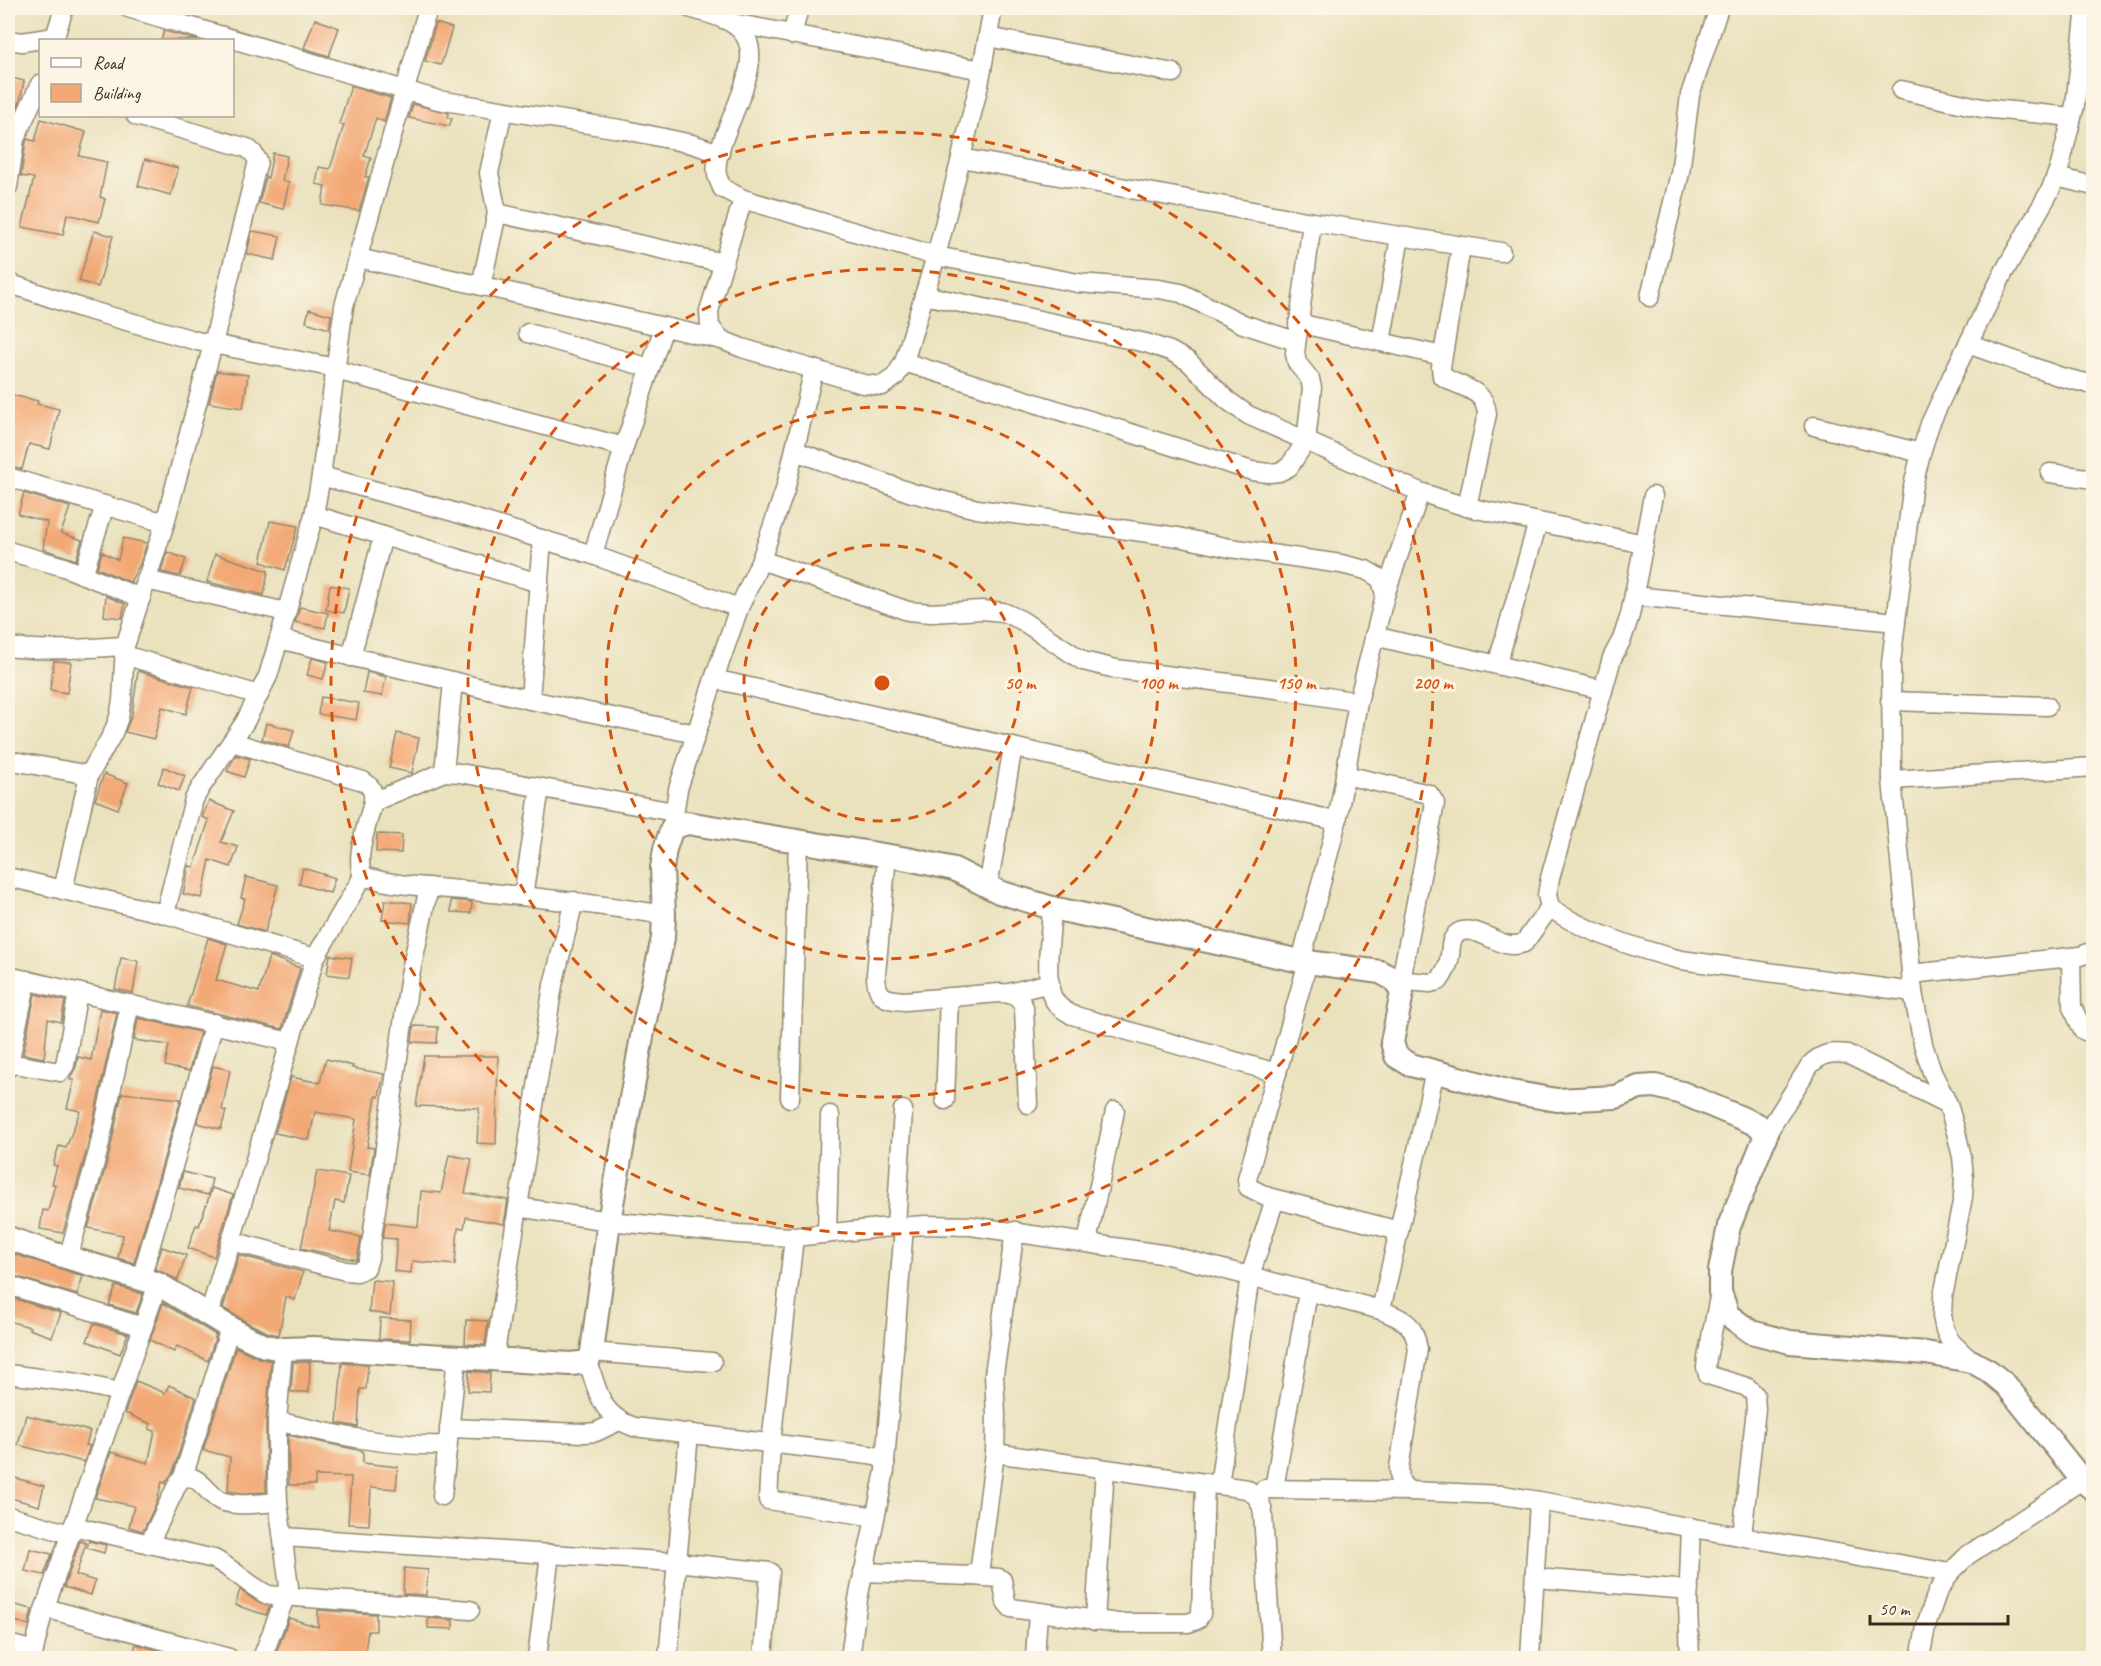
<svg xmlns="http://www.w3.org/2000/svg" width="2101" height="1666" viewBox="0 0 2101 1666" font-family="Caveat,sans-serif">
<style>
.building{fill:#f3a976}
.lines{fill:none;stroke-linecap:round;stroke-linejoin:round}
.minor-casing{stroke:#92866e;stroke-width:21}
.tertiary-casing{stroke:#92866e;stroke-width:26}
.minor{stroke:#fff;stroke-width:18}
.tertiary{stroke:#fff;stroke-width:22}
.ring{fill:none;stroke:#d7540e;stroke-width:3;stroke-dasharray:10 8}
.centre{fill:#d7540e;stroke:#fcf5e5;stroke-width:3}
.ring-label{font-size:18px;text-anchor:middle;font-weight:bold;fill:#d7540e;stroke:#fcf5e5;stroke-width:6;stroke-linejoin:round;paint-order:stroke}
</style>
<rect width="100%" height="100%" fill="#fcf5e5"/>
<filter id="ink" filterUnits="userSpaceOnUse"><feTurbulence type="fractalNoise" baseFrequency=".0167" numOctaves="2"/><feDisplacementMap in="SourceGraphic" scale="12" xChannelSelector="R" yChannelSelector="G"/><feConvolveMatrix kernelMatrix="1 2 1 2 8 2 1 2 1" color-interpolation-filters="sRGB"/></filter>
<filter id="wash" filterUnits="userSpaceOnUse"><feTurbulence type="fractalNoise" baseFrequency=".008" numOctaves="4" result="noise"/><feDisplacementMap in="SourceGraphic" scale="24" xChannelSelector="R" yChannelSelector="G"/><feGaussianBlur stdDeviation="1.35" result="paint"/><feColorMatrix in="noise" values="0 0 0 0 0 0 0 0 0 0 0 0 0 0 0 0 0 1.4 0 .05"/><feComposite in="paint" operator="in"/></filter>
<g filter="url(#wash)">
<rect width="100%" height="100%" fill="#eae1bd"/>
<g id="blocks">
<g class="building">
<polygon points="315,19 339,28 329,56 304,48"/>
<polygon points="436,23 452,28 441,65 425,61"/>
<polygon points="164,31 198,40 161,40"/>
<polygon points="8,77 24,81 20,101 8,127"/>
<polygon points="351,86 391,98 384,122 376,118 364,156 371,158 365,177 369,177 359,211 322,205 325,186 316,184 319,167 330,169 344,125 339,124"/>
<polygon points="413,104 449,113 448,118 452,119 449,126 409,118"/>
<polygon points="41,119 86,132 79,156 107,162 100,197 105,199 99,222 67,214 63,235 22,227 34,178 21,176 26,142 27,139 35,141"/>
<polygon points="273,153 287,156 282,181 289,183 283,209 259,203 266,177 268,178"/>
<polygon points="145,159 178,168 171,195 138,186"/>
<polygon points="94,231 113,236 98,287 79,281"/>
<polygon points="252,231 280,236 275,260 247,254"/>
<polygon points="309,309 331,315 329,329 306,322"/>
<polygon points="217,371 248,375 243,408 209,403"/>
<polygon points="8,394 38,401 37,404 59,409 50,449 29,444 22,469 8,466"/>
<polygon points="24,493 70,507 61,533 82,540 76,560 43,549 47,522 18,514"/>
<polygon points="270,521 298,526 285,570 261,562"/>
<polygon points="123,538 147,543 140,564 130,582 97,568 102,552 118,560"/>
<polygon points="167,552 186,559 180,576 161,572"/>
<polygon points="215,554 268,571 264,595 207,582"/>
<polygon points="330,585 349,588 344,613 326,610"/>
<polygon points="106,596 125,604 122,618 104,616"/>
<polygon points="300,607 328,613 325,628 295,622"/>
<polygon points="312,658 328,662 323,679 307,675"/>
<polygon points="54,661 71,662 67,693 50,690"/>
<polygon points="138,671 193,687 186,714 162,707 154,739 125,732 132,714"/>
<polygon points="367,672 386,677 382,696 363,693"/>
<polygon points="321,697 359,703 356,720 318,714"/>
<polygon points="266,723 294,730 289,747 262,739"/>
<polygon points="397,733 419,738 412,773 389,768"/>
<polygon points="236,755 250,759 244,777 227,771"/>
<polygon points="164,767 185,776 179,791 158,783"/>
<polygon points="104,774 128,783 118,809 95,800"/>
<polygon points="209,801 234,811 221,842 238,847 231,867 210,860 202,898 183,894 189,866 194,867 209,820 202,817"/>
<polygon points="377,834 402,835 401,853 376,852"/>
<polygon points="303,868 335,878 330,893 299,884"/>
<polygon points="246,877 278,885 265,932 237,924 245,899 241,898"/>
<polygon points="385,900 412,903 410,923 382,920"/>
<polygon points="451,900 472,902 471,913 451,912"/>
<polygon points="208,938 227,944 216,980 259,992 269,956 300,968 282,1029 187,1006"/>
<polygon points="330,955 352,958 349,977 327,974"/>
<polygon points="121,958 138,961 133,993 115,989"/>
<polygon points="8,987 14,989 9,1012 8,1012"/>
<polygon points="35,994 65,1001 61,1022 48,1019 44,1058 23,1054"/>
<polygon points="100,1009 117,1013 87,1149 63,1233 40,1229 43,1210 48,1211 55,1184 52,1184 57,1166 53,1165 59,1146 66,1148 80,1111 67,1108 74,1080 70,1080 71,1076 76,1067 78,1057 91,1060"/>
<polygon points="138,1018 200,1032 189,1071 165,1066 169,1045 134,1040"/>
<polygon points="414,1026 438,1027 437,1043 412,1042"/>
<polygon points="424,1056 498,1056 496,1144 477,1143 479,1108 416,1106"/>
<polygon points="326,1059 353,1066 352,1068 384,1074 379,1097 376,1096 367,1147 374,1148 370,1175 348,1172 356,1119 315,1112 309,1140 275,1133 291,1077 320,1083"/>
<polygon points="213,1066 230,1070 222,1110 226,1111 221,1129 197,1123"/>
<polygon points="122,1093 181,1099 134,1263 118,1258 123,1235 88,1228 109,1155"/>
<polygon points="449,1155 472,1159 465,1193 508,1200 504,1224 466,1217 464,1228 458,1228 455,1265 412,1261 411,1273 394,1271 397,1239 383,1238 385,1223 418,1227 421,1191 441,1193"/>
<polygon points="317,1171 349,1176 344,1203 335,1201 329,1231 361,1237 357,1260 301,1248"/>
<polygon points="183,1172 212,1179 208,1195 179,1188"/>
<polygon points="212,1188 233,1195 214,1257 188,1248 196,1225 199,1226"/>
<polygon points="162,1247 186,1255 178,1280 155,1269"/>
<polygon points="8,1252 83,1276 77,1295 8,1274"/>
<polygon points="239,1255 303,1272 295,1300 286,1297 279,1335 269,1333 248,1323 223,1308"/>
<polygon points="372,1280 393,1282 390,1315 369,1312"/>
<polygon points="116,1286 143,1294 136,1313 109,1305"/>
<polygon points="12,1298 61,1313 52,1337 29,1329 30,1327 8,1321"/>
<polygon points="163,1303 216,1335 208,1361 177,1346 174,1352 150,1340"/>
<polygon points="380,1318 411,1320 410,1340 379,1339"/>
<polygon points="466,1320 488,1321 485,1345 465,1344"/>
<polygon points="94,1324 128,1334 120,1354 87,1341"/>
<polygon points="236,1347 259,1358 271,1361 266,1421 266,1492 242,1493 228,1491 230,1457 203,1450"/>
<polygon points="293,1362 310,1362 309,1392 291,1392"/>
<polygon points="342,1363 368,1365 366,1389 360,1389 358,1427 337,1423"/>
<polygon points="469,1371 490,1373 489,1392 468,1391"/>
<polygon points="136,1381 165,1393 169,1385 196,1398 173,1472 165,1483 162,1482 157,1501 143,1531 129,1527 134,1506 95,1498 111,1452 148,1463 155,1431 149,1429 151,1424 125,1413"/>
<polygon points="26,1415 90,1431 86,1445 90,1446 84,1462 18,1445"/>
<polygon points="288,1435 363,1451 363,1463 398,1467 396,1489 371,1487 369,1525 348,1524 351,1477 315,1476 315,1485 289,1485"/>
<polygon points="12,1477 44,1486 39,1506 8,1497"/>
<polygon points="80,1541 86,1543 76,1575 95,1581 91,1595 64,1587"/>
<polygon points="89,1541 106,1545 104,1553 87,1548"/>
<polygon points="30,1549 52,1554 44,1575 25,1571"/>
<polygon points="404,1568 428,1570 426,1595 403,1594"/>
<polygon points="240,1590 256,1601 270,1606 266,1615 235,1605"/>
<polygon points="15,1605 32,1609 29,1625 11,1620"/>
<polygon points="318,1610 376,1614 376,1631 368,1631 364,1659 274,1659 289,1618 318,1627"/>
<polygon points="428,1618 453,1620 453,1629 428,1628"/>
<polygon points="136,1644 188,1659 131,1659"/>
</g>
</g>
</g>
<g filter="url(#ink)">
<use href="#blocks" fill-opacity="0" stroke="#92866e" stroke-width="1.5"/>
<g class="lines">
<defs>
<g id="minor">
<polyline points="128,8 438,100 626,130 692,144 720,153"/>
<path d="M689,8c14,4 32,8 44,16 49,30 -23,111 -16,151 1,5 4,9 5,13l21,11 193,57 142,27 81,6 22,4 62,31 52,17"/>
<polyline points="733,23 982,70"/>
<polyline points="792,35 799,8"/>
<polyline points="988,37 1173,73"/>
<polyline points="8,40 22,42 55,37"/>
<polyline points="54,40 64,8"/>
<polyline points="1901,90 1982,108 2072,117"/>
<polyline points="961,158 1312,222 1501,252"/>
<polyline points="2056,177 2094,186"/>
<polyline points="8,187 15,139 40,84"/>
<polyline points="743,199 709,311 710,327 722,340 742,348 863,384 882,386 895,377 904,362 936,256 953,190 979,85 993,8"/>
<polyline points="497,213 724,263"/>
<path d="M1461,247l-20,120 1,9c20,13 43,12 45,38l-20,93"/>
<polyline points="358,258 722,340"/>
<polyline points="8,283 81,308 197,341 336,368"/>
<polyline points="481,286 497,213 489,173 503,111"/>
<polyline points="924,295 1146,343 1170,351 1188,361 1227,400 1248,415 1420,492 1441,499 1467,507 1644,544"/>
<polyline points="1650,297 1680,173 1690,95 1719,8"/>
<polyline points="1298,323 1442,356"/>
<polyline points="528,333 650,368"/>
<polyline points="1381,342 1400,237"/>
<polyline points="1968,344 2061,377 2094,385"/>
<polyline points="904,362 1252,471 1269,473 1279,472 1289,467 1306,441 1312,388 1310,379 1297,363 1295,353 1312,222"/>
<polyline points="336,370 624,447"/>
<polyline points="1814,426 1921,453"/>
<polyline points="795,451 912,493 977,509 1178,537 1230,548 1341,564 1366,570 1381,579 1385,595 1358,702 1337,821 1301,961"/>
<polyline points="2050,473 2094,479"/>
<polyline points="321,476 450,511 593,555 739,608"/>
<polyline points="8,477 165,523"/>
<path d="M1653,496l-23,119 -8,24 -10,19 -62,220 -3,17 3,12c28,23 95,44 131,53l232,32"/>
<polyline points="314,515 539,583"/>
<polyline points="8,551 64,567 141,598"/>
<polyline points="593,555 624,447 664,327"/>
<polyline points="761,560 908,611 931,613 982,610 1003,612 1021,620 1083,661 1116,669 1277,689 1358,702"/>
<polyline points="83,575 105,505"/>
<polyline points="146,580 286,612"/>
<polyline points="1385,595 1420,492"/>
<polyline points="1634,596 1896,622"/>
<polyline points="1374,636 1603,690"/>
<polyline points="279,639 530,700 696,734"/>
<path d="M8,647c39,5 78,1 117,-1"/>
<polyline points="124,655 259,695"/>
<polyline points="351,657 383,536"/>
<polyline points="1497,665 1538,522"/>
<polyline points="714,679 1337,821"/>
<polyline points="530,700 542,539"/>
<polyline points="1890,701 2047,706"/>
<path d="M232,742l131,39c9,6 11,11 10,21 -5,21 -19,55 -10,74 32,11 84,12 119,16 61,6 122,13 182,23"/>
<polyline points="8,760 89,775"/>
<polyline points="444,772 453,682"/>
<polyline points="1345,775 1429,794 1435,803 1401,980"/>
<polyline points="1892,780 2094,767"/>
<polyline points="373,802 444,772 460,773 674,812"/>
<polyline points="672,828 678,789 714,679 739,608 761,560 785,490 814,369"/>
<path d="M887,856l-11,118c0,23 8,26 29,27l94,-8c13,0 19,3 25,14l4,97"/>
<polyline points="8,877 165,914 315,958 363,876"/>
<polyline points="988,886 1013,747"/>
<polyline points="63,890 89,775 113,733 119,717 122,700 125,646 165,523 213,344 258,161 253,153 247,148 136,116"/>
<polyline points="523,896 540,788"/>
<path d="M1052,908c-1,25 -8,65 0,88 4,10 12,14 20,19l205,58"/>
<polyline points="165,914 194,799 201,787 245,722 268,676 279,639 314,515 321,476 344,306 428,8"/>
<polyline points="2071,957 2072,1007 2083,1030 2094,1035"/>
<polyline points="1308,962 1247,1179 1248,1187 1268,1197 1399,1231"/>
<polyline points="1911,974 2080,956 2094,951"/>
<polyline points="8,976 290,1042 209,1315"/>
<path d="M1395,980l35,3 9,-2c5,-7 9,-14 10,-21 2,-6 1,-13 3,-19 10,-24 39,0 54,3 6,2 12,1 18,-1l26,-36"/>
<polyline points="1009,993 1050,983"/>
<polyline points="290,1042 315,958"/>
<polyline points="9,1063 60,1072 65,1065 78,992"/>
<polyline points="8,1068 27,980"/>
<polyline points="790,1098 798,842"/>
<polyline points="945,1100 949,997"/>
<path d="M1766,1135l44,-70c12,-12 21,-13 37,-11l101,50"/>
<path d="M518,1207l91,14 129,13 56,3 86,-9 46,-3 45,1 197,29 213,55c24,11 32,11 37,39l-19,119 1,14 9,9 94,4 36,6 411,72"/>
<polyline points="896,1227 903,1110"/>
<polyline points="827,1234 830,1115"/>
<polyline points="794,1237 771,1444 768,1500 875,1517"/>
<polyline points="231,1241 346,1271 357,1272 366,1268 369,1258 410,975 429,887"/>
<polyline points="1087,1242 1115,1111"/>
<polyline points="68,1258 98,1152 130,1004"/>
<polyline points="141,1279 214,1023"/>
<polyline points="8,1285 143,1327"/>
<polyline points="1720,1292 1707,1358 1706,1367 1708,1375 1747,1387 1755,1395 1756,1409 1742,1536"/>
<polyline points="1381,1310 1435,1071"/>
<polyline points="592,1352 712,1362"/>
<polyline points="494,1359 553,985 574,901"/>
<polyline points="1971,1361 1950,1341 1945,1330 1942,1316 1943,1296 1963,1197 1964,1178 1962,1157 1956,1132 1948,1104 1932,1072 1923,1044 1913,992 1892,780 1891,663 1912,490 1921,453 1930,424 1952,376 2005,270 2050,191 2060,166 2075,105 2086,8"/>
<path d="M588,1362c11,32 12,53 46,65l235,28 10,2 6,5v9l-27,128 -8,59"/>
<polyline points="8,1374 78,1383 120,1392"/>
<path d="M277,1421c57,14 113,26 171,24"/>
<polyline points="449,1428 585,1433 596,1432 619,1421"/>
<path d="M995,1453l252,36c10,7 15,13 16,25l9,144"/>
<polyline points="885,1462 904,1227"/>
<polyline points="183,1477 230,1328"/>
<polyline points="1219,1485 1250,1276 1275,1199"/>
<polyline points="1264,1489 1409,1491"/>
<polyline points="1274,1489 1308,1292"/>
<polyline points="442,1496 457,1358"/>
<polyline points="8,1516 70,1534"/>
<path d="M73,1526l141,33c20,10 35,27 54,36l202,15"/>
<polyline points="283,1537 676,1562 770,1572 763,1658"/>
<path d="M149,1544l30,-63c17,-14 28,14 42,20 17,6 39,2 57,1"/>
<polyline points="863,1572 972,1576 980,1567 995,1453 996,1416 994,1374 1015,1231"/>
<polyline points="972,1576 999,1578 1002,1580 1006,1602 1011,1608 1118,1623 1188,1623 1197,1620 1201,1614 1205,1483"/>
<polyline points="1535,1578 1689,1590"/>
<polyline points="45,1608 229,1658"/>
<polyline points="1095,1621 1105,1469"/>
<polyline points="8,1644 34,1651"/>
<polyline points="32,1658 43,1613 158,1284"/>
<polyline points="262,1658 289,1587 278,1502 277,1475 277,1421 283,1349"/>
<polyline points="537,1658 550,1554"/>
<polyline points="668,1658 689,1434"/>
<polyline points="1035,1658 1038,1613"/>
<polyline points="1530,1658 1539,1501"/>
<polyline points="1690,1658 1688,1605 1691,1527"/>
<polyline points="1920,1658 1927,1622 1937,1593 1950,1573 1968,1555 2082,1480"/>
</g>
<polyline id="tertiary" points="8,1238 52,1253 158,1284 242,1335 265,1346 283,1349 314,1348 571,1364 588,1362 592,1352 609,1221 645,1020 663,938 664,915 662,868 665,849 672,828 687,823 908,859 954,869 999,892 1052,908 1301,961 1380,972 1395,980 1402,993 1392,1042 1396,1056 1411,1065 1511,1092 1557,1100 1616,1097 1639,1087 1655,1086 1682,1093 1758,1125 1766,1135 1729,1226 1720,1271 1720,1292 1728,1315 1751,1332 1790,1342 1926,1353 1971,1361 1989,1371 2006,1385 2082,1480 2094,1490"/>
</defs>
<use href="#minor" class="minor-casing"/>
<use href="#tertiary" class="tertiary-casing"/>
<use href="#minor" class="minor"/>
<use href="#tertiary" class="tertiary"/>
</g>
</g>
<g class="ring">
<circle cx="882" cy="683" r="138"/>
<circle cx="882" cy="683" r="276"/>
<circle cx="882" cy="683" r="414"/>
<circle cx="882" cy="683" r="551"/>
</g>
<circle cx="882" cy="683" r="9" class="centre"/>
<g class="ring-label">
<text x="1020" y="689">50 m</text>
<text x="1158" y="689">100 m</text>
<text x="1296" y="689">150 m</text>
<text x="1433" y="689">200 m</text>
</g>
<rect width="2101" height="1666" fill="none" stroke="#fcf5e5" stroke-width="30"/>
<rect x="39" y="39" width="195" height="78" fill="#fcf5e5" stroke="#afa495" stroke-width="1.5"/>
<rect x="51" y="58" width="30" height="9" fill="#ffffff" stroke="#afa495" stroke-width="1.5"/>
<text x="93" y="69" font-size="18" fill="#3b2a1e">Road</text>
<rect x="51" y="84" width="30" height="18" fill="#f3a976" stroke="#afa495" stroke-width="1.5"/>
<text x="93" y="99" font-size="18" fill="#3b2a1e">Building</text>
<path d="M1870 1615v9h138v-9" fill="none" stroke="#3b2a1e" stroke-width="3"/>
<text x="1879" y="1615" font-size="18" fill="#3b2a1e" stroke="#fcf5e5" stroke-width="4.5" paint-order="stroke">50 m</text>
</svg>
